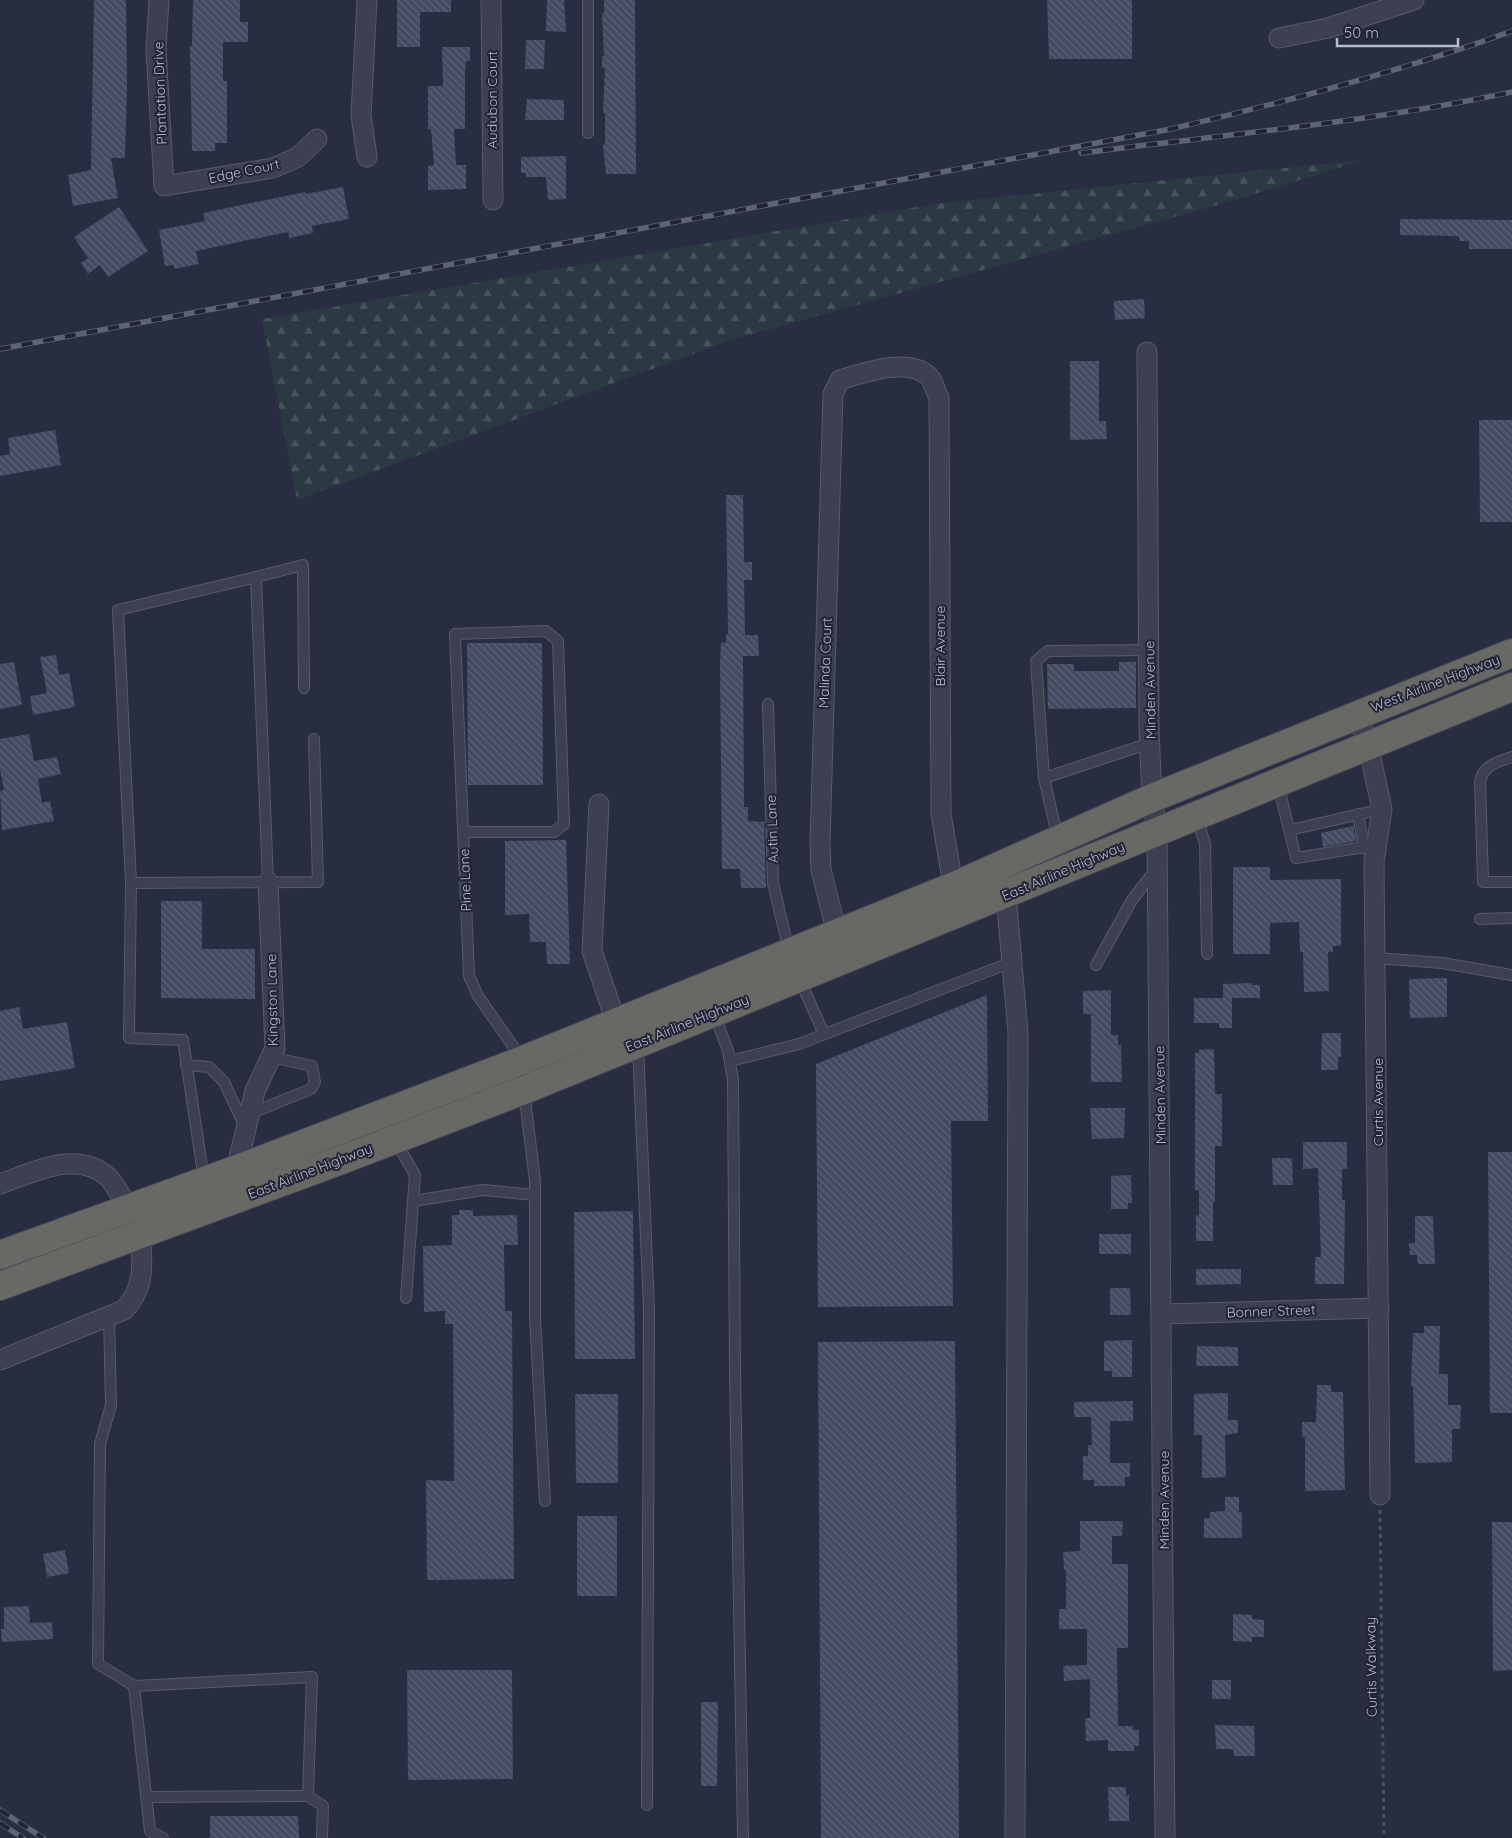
<svg xmlns="http://www.w3.org/2000/svg" width="1512" height="1838" viewBox="0 0 1512 1838" font-family="Quicksand,sans-serif">
<style>
.forest{fill:url(#forest-firs)}
.building{fill:url(#building-back-hatch)}
.lines{fill:none;stroke-linecap:round;stroke-linejoin:round}
.service-casing{stroke:#575b6b;stroke-width:12}
.minor-casing{stroke:#575b6b;stroke-width:21}
.trunk-casing{stroke:#444758;stroke-width:30}
.path{stroke:#45555c;stroke-width:3;stroke-dasharray:4 4;stroke-linecap:butt}
.service{stroke:#3c4051;stroke-width:10}
.minor{stroke:#3c4051;stroke-width:19}
.trunk{stroke:#686864;stroke-width:28}
.rail-casing{stroke:#5e6377;stroke-width:5.5}
.rail{stroke:#212436;stroke-width:4;stroke-dasharray:11;stroke-linecap:butt}
.labels{text-anchor:middle;stroke-width:4;stroke-linejoin:round;paint-order:stroke}
.street-label{font-size:14px;fill:#b9bccb;stroke:#212436}
</style>
<defs>
<pattern id="forest-firs" width="22" height="20" patternUnits="userSpaceOnUse" patternTransform="scale(1.25)"><rect width="22" height="20" fill="#2a3942"/><path d="M5 1l3.5 6h-7zM16 11l3.5 6h-7z" fill="#47545c"/></pattern>
<pattern id="building-back-hatch" width="6" height="6" patternUnits="userSpaceOnUse" patternTransform="scale(1.25)"><rect width="6" height="6" fill="#444a61"/><path d="M-1 5l2 2M0 0l6 6M5-1l2 2" fill="none" stroke="#5d6276"/></pattern>
</defs>
<rect width="100%" height="100%" fill="#282d41"/>
<polygon class="forest" points="1364,160 1232,201 731,340 297,500 262,319 941,203"/>
<g class="building">
<polygon points="94,0 126,0 127,84 125,158 111,158 118,198 73,206 68,175 91,170"/>
<polygon points="193,0 240,0 240,22 248,22 248,42 223,42 223,81 227,81 227,143 215,143 215,151 192,151 190,46 192,46"/>
<polygon points="397,0 451,0 451,12 420,12 420,47 397,47"/>
<polygon points="547,0 564,0 566,32 546,31"/>
<polygon points="604,0 635,0 636,174 606,174 603,145 605,145 605,113 603,113 605,68 602,68 602,56 604,56 602,13 604,13"/>
<polygon points="1047,0 1132,0 1132,59 1049,59"/>
<polygon points="526,40 545,40 544,69 525,69"/>
<polygon points="442,47 470,47 470,61 466,61 465,72 465,129 454,129 456,165 466,165 466,189 428,190 428,166 434,165 431,129 428,129 428,86 443,86"/>
<polygon points="527,99 564,100 564,120 525,120"/>
<polygon points="566,156 566,199 548,200 546,177 526,177 526,173 521,173 521,157"/>
<polygon points="343,187 349,219 312,226 313,233 289,238 288,232 196,251 199,264 174,269 174,265 165,266 159,230 205,221 203,213 305,192 306,194"/>
<polygon points="119,207 148,251 108,277 100,265 88,274 81,263 88,258 74,237"/>
<polygon points="1400,219 1512,220 1512,249 1469,249 1469,241 1459,241 1459,236 1400,235"/>
<polygon points="1144,299 1145,318 1115,320 1114,301"/>
<polygon points="1070,361 1099,361 1099,421 1106,421 1107,439 1070,440"/>
<polygon points="1479,420 1512,420 1512,522 1480,522"/>
<polygon points="55,430 61,465 0,476 0,456 10,454 8,438"/>
<polygon points="726,495 743,495 744,562 752,562 752,580 744,580 745,635 758,635 759,656 743,656 744,807 748,807 748,821 764,822 766,888 741,888 740,869 722,869 720,663 721,642 726,643 726,635 728,634"/>
<polygon points="467,643 542,643 543,785 468,785"/>
<polygon points="56,655 59,675 69,673 75,707 33,715 30,696 47,693 40,657"/>
<polygon points="14,662 22,705 0,709 0,664"/>
<polygon points="1119,662 1136,662 1136,708 1048,709 1047,664 1074,664 1074,671 1119,671"/>
<polygon points="29,734 34,761 57,757 61,774 38,779 42,803 50,801 54,821 2,830 0,791 4,790 0,769 0,739"/>
<polygon points="1353,826 1356,841 1323,847 1321,833"/>
<polygon points="566,840 570,964 547,964 546,942 530,942 529,914 505,915 505,841"/>
<polygon points="1233,867 1270,867 1270,880 1341,879 1341,946 1333,946 1333,952 1328,952 1329,991 1304,992 1303,952 1300,952 1299,922 1270,923 1270,954 1233,954"/>
<polygon points="161,901 202,901 202,949 255,949 255,999 161,998"/>
<polygon points="1447,978 1447,1017 1410,1018 1409,979"/>
<polygon points="1252,983 1252,985 1260,985 1260,998 1232,998 1232,1028 1219,1028 1219,1023 1194,1023 1194,998 1223,998 1223,984"/>
<polygon points="1111,990 1111,1035 1118,1035 1118,1045 1121,1045 1122,1082 1091,1082 1091,1014 1083,1014 1083,991"/>
<polygon points="987,995 988,1121 951,1121 953,1306 818,1307 816,1064"/>
<polygon points="19,1007 23,1029 67,1022 75,1068 0,1081 0,1011"/>
<polygon points="1322,1033 1341,1033 1341,1057 1338,1057 1338,1070 1321,1070"/>
<polygon points="1214,1049 1215,1094 1222,1094 1222,1146 1215,1146 1215,1202 1213,1202 1213,1241 1196,1241 1196,1215 1199,1215 1199,1190 1195,1190 1195,1053 1199,1053 1199,1050"/>
<polygon points="1090,1108 1125,1108 1124,1138 1092,1139"/>
<polygon points="1303,1142 1347,1142 1347,1169 1342,1169 1342,1200 1345,1200 1344,1284 1315,1284 1315,1257 1321,1257 1318,1168 1303,1169"/>
<polygon points="1488,1152 1512,1152 1512,1413 1490,1413"/>
<polygon points="1272,1158 1292,1158 1293,1185 1273,1185"/>
<polygon points="1131,1175 1132,1203 1128,1203 1128,1209 1111,1209 1111,1176"/>
<polygon points="459,1210 473,1210 473,1216 517,1215 518,1245 504,1245 505,1311 512,1311 514,1579 427,1580 426,1480 454,1481 453,1324 445,1324 445,1311 424,1312 423,1246 452,1245 452,1215 459,1215"/>
<polygon points="633,1211 635,1359 575,1359 574,1212"/>
<polygon points="1415,1216 1433,1216 1435,1264 1418,1264 1417,1255 1410,1255 1409,1243 1415,1243"/>
<rect x="1099" y="1234" width="32" height="20"/>
<polygon points="1196,1269 1241,1269 1241,1284 1196,1285"/>
<polygon points="1110,1288 1130,1288 1131,1315 1110,1315"/>
<polygon points="1424,1326 1440,1326 1439,1374 1448,1374 1448,1405 1461,1405 1460,1429 1452,1429 1452,1462 1415,1463 1413,1386 1411,1386 1413,1333 1424,1333"/>
<polygon points="1132,1340 1132,1377 1112,1377 1112,1371 1104,1371 1104,1341"/>
<polygon points="955,1341 959,1838 821,1838 818,1342"/>
<polygon points="1197,1346 1238,1347 1238,1366 1196,1366"/>
<polygon points="1317,1385 1331,1385 1331,1392 1343,1392 1345,1490 1305,1491 1305,1437 1302,1437 1302,1422 1316,1422"/>
<polygon points="1228,1393 1228,1420 1238,1420 1238,1433 1225,1435 1226,1477 1202,1478 1202,1435 1194,1435 1194,1394"/>
<polygon points="575,1394 618,1394 618,1483 576,1483"/>
<polygon points="1133,1401 1133,1421 1110,1421 1110,1463 1130,1463 1130,1477 1125,1477 1125,1486 1094,1486 1094,1480 1083,1480 1083,1456 1088,1456 1088,1445 1092,1445 1091,1417 1074,1417 1074,1402"/>
<polygon points="1225,1497 1239,1497 1239,1512 1242,1512 1242,1538 1204,1538 1204,1518 1210,1518 1210,1512 1225,1511"/>
<rect x="577" y="1516" width="40" height="80"/>
<polygon points="1080,1521 1122,1521 1123,1523 1122,1536 1112,1536 1112,1564 1128,1564 1128,1648 1117,1648 1118,1726 1133,1726 1133,1730 1139,1730 1139,1746 1134,1746 1134,1751 1108,1751 1108,1740 1086,1741 1085,1718 1090,1718 1090,1679 1064,1681 1063,1666 1087,1665 1087,1629 1059,1629 1059,1609 1066,1609 1066,1570 1064,1570 1063,1552 1080,1551"/>
<polygon points="1492,1522 1512,1522 1512,1670 1493,1671"/>
<polygon points="65,1550 69,1573 47,1577 43,1554"/>
<polygon points="29,1606 30,1623 52,1622 53,1639 2,1642 1,1629 4,1629 4,1607"/>
<polygon points="1233,1614 1252,1615 1252,1619 1264,1620 1264,1637 1252,1637 1252,1642 1233,1641"/>
<polygon points="407,1670 512,1670 513,1779 408,1780"/>
<rect x="1212" y="1680" width="19" height="19"/>
<polygon points="701,1702 718,1702 717,1786 701,1786"/>
<polygon points="1215,1725 1254,1726 1255,1756 1234,1756 1233,1749 1216,1749"/>
<polygon points="1108,1787 1126,1787 1126,1796 1129,1795 1129,1821 1109,1821"/>
<polygon points="210,1816 298,1816 299,1838 210,1838"/>
</g>
<g class="lines">
<defs>
<g id="service">
<polyline points="588,133 588,0"/>
<polyline points="256,577 303,565 304,688"/>
<polyline points="768,704 773,883 789,951"/>
<path d="M1512,757c-15,5 -28,8 -32,24l3,101h29"/>
<polyline points="1044,778 1150,743"/>
<polyline points="1278,784 1296,858 1377,845"/>
<polyline points="1358,814 1364,848"/>
<polyline points="1197,817 1205,844 1207,954"/>
<polyline points="1290,830 1382,809"/>
<polyline points="463,832 554,832 564,824 558,641 546,631 455,634 469,976 478,996 522,1059"/>
<polyline points="1058,839 1044,778 1036,661 1048,651 1149,650"/>
<polyline points="131,883 318,882 314,739"/>
<polyline points="1480,919 1512,918"/>
<polyline points="1376,958 1442,963 1512,975"/>
<polyline points="1096,965 1132,900 1156,869"/>
<polyline points="799,978 824,1034"/>
<polyline points="714,1013 728,1051 733,1080 735,1371 743,1838"/>
<polyline points="638,1046 649,1310 647,1805"/>
<polyline points="730,1061 799,1044 1012,962"/>
<polyline points="186,1065 209,1067 224,1082 245,1127"/>
<polyline points="524,1091 535,1181 535,1317 545,1501"/>
<polyline points="249,1114 311,1089 315,1082 312,1066 271,1057"/>
<polyline points="396,1142 415,1175 406,1298"/>
<polyline points="204,1180 183,1040 129,1038 131,883 118,610 256,577 268,882"/>
<polyline points="413,1201 483,1190 535,1195"/>
<polyline points="109,1316 111,1405 100,1444 98,1664 134,1686 312,1677 308,1796 323,1806 322,1838"/>
<polyline points="134,1686 150,1831 163,1838"/>
<polyline points="147,1797 308,1796"/>
</g>
<g id="minor">
<polyline points="159,0 156,49 164,186 273,168 298,157 317,139"/>
<polyline points="491,0 493,200"/>
<polyline points="1279,38 1328,28 1414,0"/>
<polyline points="367,157 361,115 367,0"/>
<polyline points="1147,352 1149,729 1152,798 1157,832 1158,959 1165,1838"/>
<polyline points="1358,714 1368,745 1382,809 1374,862 1380,1495"/>
<polyline points="599,804 592,951 616,1022 624,1030"/>
<polyline points="1006,895 1018,1032 1015,1838"/>
<path d="M837,934l-16,-64 -1,-27 13,-449 7,-14c23,-7 73,-25 91,-1 3,6 5,13 8,19l2,416 14,83"/>
<polyline points="234,1179 255,1091 275,1048 268,882"/>
<path d="M0,1184c34,-12 77,-35 108,-7 8,8 14,22 21,32"/>
<polyline points="1163,1314 1379,1308"/>
<path d="M0,1360l124,-50c21,-22 19,-46 16,-75"/>
</g>
<g id="trunk">
<polyline points="0,1255 235,1170 523,1060 952,887 1152,798 1512,653"/>
<polyline points="0,1286 336,1162 524,1090 1512,687"/>
</g>
</defs>
<use href="#service" class="service-casing"/>
<use href="#minor" class="minor-casing"/>
<use href="#trunk" class="trunk-casing"/>
<polyline class="path" points="1380,1510 1384,1838"/>
<use href="#service" class="service"/>
<use href="#minor" class="minor"/>
<use href="#trunk" class="trunk"/>
<defs>
<g id="rail">
<path d="M1081,153c142,-18 291,-31 431,-61"/>
<path d="M0,349l1171,-220c115,-27 230,-58 341,-98"/>
<polyline points="0,1810 43,1838"/>
<polyline points="0,1823 23,1838"/>
</g>
</defs>
<use href="#rail" class="rail-casing"/>
<use href="#rail" class="rail"/>
</g>
<g class="labels">
<g class="street-label">
<text transform="translate(160 93) rotate(-92)" y="5">Plantation Drive</text>
<text transform="translate(492 100) rotate(-90)" y="5">Audubon Court</text>
<text transform="translate(244 171) rotate(-12)" y="5">Edge Court</text>
<text transform="translate(940 646) rotate(-90)" y="5">Blair Avenue</text>
<text transform="translate(825 663) rotate(-88)" y="5">Malinda Court</text>
<text transform="translate(1435 683) rotate(-21)" y="5">West Airline Highway</text>
<text transform="translate(1150 690) rotate(-91)" y="5">Minden Avenue</text>
<text transform="translate(772 829) rotate(-92)" y="5">Autin Lane</text>
<text transform="translate(1063 871) rotate(-23)" y="5">East Airline Highway</text>
<text transform="translate(465 880) rotate(-92)" y="5">Pine Lane</text>
<text transform="translate(272 1000) rotate(-91)" y="5">Kingston Lane</text>
<text transform="translate(687 1023) rotate(-22)" y="5">East Airline Highway</text>
<text transform="translate(1160 1095) rotate(-91)" y="5">Minden Avenue</text>
<text transform="translate(1378 1102) rotate(-90)" y="5">Curtis Avenue</text>
<text transform="translate(310 1171) rotate(-21)" y="5">East Airline Highway</text>
<text transform="translate(1271 1311) rotate(-2)" y="5">Bonner Street</text>
<text transform="translate(1164 1500) rotate(-90)" y="5">Minden Avenue</text>
<text transform="translate(1371 1667) rotate(-91)" y="5">Curtis Walkway</text>
</g>
</g>
<path d="M1337 38v8h121v-8" fill="none" stroke="#b9bccb" stroke-width="2.5"/>
<text x="1344" y="38" font-size="15" fill="#b9bccb" stroke="#212436" stroke-width="4" paint-order="stroke">50 m</text>
</svg>
